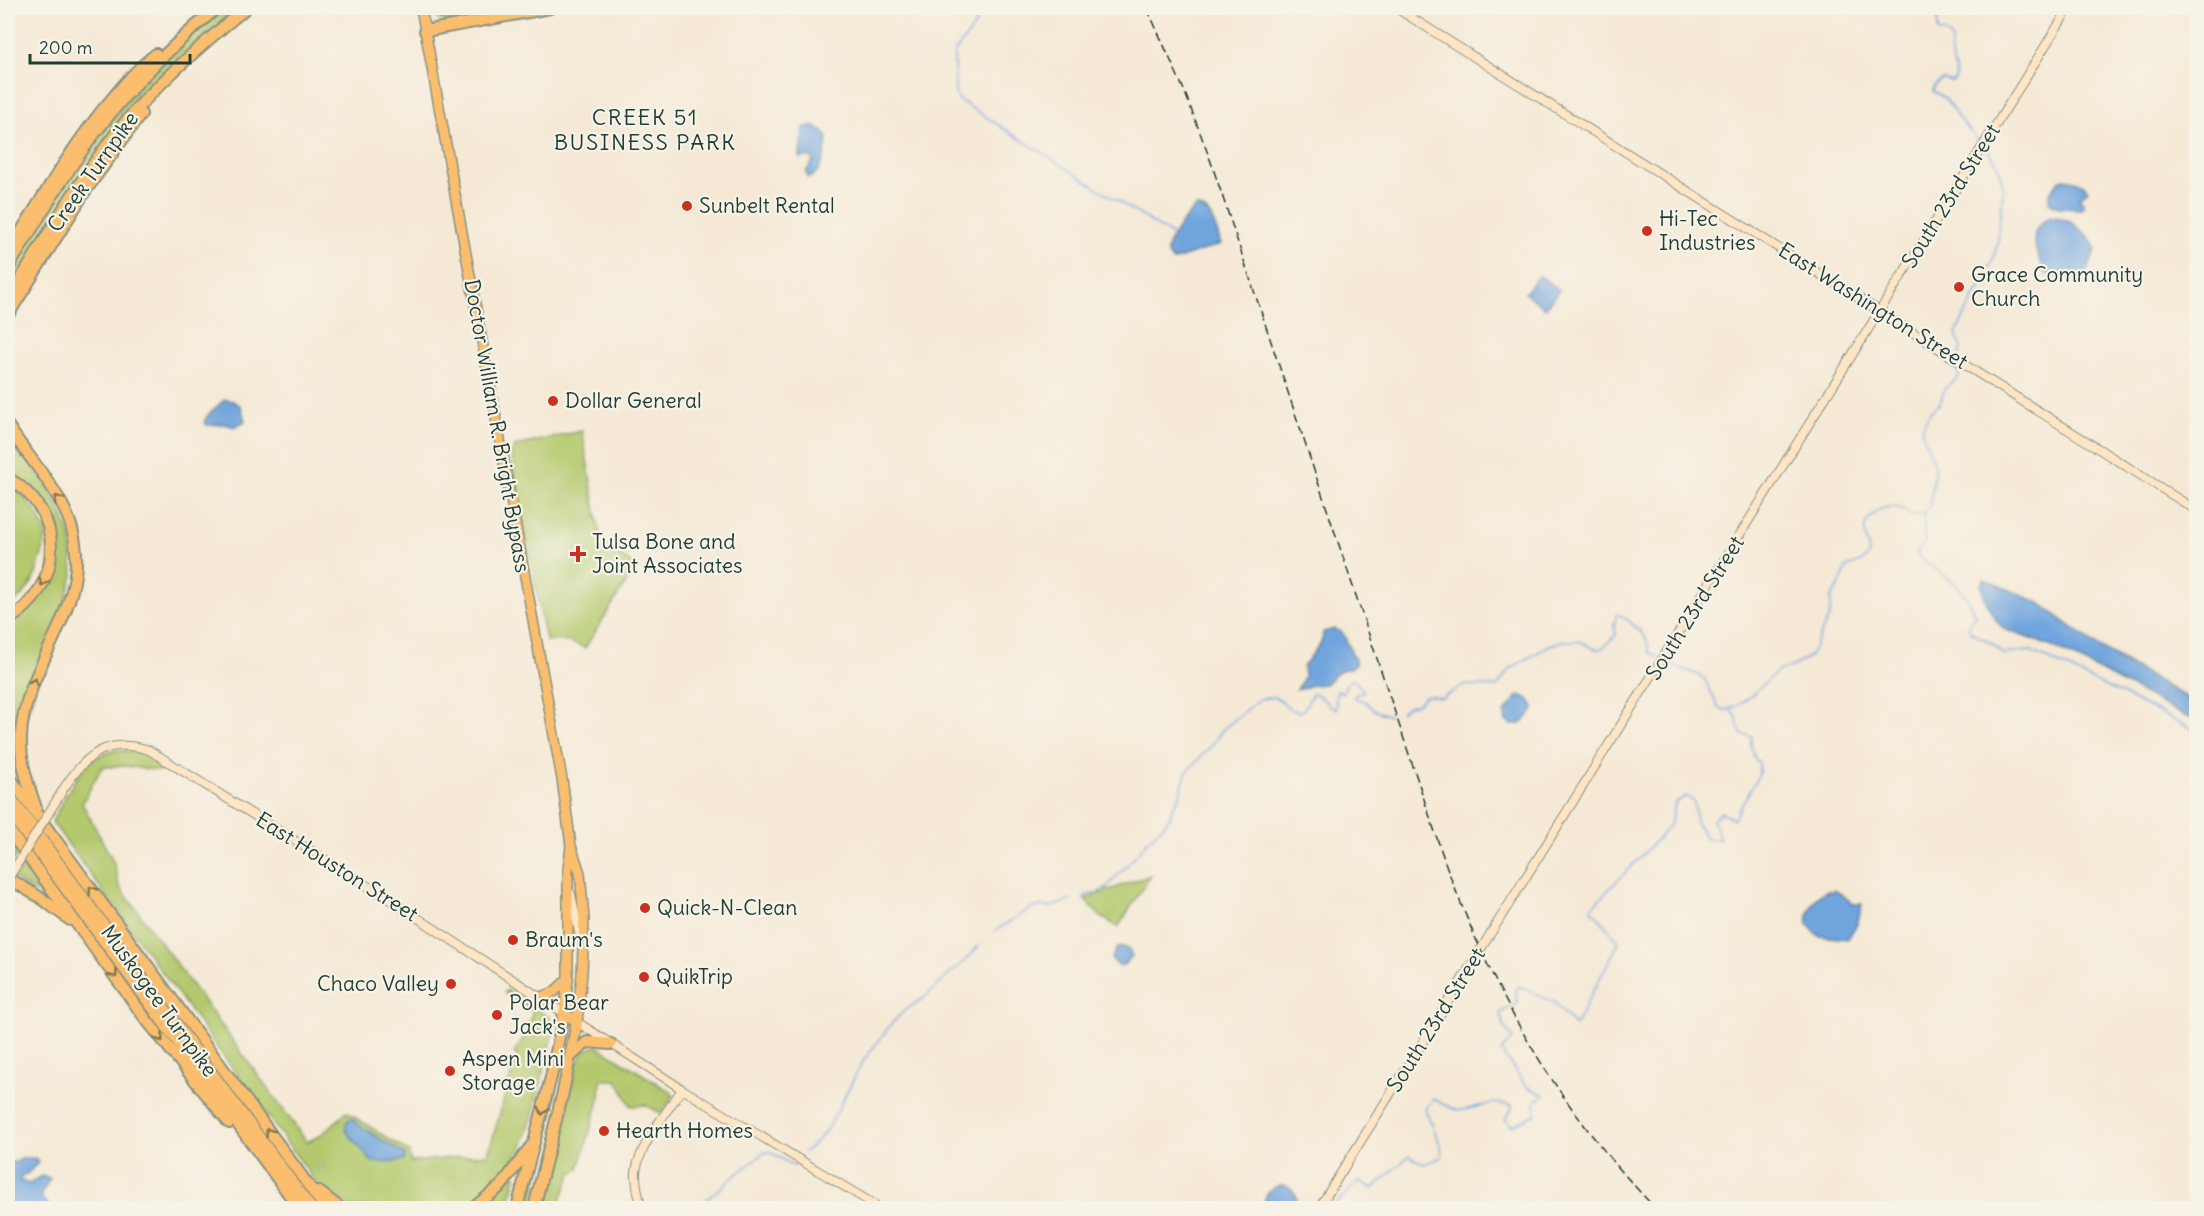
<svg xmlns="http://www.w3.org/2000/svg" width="2204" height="1216" viewBox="0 0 2204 1216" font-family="Delius,sans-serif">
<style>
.green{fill:#b4c96d;stroke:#6a8350;stroke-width:1.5}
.water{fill:#70a4dd;stroke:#487088;stroke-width:1.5}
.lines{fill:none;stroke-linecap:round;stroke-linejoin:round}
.stream{stroke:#70a4dd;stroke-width:1.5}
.secondary-casing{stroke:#8a9384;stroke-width:10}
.primary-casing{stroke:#8a9384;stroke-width:12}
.highway-casing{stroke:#8a9384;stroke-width:14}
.secondary{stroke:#fde5c5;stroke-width:8}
.primary{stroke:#fbbe6e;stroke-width:9}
.highway{stroke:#fbbe6e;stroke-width:10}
.rail{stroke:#1f3d34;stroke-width:1.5;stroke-dasharray:9 4.5;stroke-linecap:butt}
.secondary-bridge-casing{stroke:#8a9384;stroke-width:10;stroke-linecap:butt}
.secondary-bridge{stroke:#fde5c5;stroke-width:8}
.oneway{stroke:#82774e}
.poi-dot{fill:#c8321e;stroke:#f7f3e8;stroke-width:2}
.labels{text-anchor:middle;stroke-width:4.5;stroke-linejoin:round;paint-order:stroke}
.street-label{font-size:21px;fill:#1f3d34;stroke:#f7f3e8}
.poi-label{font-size:21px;fill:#1f3d34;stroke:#f7f3e8;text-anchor:start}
.neighbourhood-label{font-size:22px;letter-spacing:1.5px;fill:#1f3d34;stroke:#f7f3e8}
</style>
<rect width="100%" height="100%" fill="#f7f3e8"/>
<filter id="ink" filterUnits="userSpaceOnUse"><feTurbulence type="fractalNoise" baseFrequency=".0167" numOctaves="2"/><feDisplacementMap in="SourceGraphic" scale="12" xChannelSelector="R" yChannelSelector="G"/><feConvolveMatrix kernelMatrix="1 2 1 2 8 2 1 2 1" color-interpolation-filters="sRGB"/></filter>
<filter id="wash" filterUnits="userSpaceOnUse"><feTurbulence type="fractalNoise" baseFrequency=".008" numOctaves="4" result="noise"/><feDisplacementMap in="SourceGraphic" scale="24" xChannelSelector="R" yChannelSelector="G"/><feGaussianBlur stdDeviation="1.35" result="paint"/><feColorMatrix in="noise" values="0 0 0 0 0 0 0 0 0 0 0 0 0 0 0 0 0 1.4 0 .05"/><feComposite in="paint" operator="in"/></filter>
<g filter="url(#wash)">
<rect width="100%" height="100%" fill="#f5e9d5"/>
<g class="green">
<path d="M224,8h14l-64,54 -51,58 -115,173v-17c24,-40 48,-82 75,-120 40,-56 88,-105 141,-148z"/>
<path d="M432,8h73c-14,3 -54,17 -66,11 -4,-2 -6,-7 -7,-11z"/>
<polygon points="8,429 50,491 63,516 71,537 73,576 17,744 22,782 8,764 8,622 50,575 48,515 8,474"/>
<path d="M582,431l19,110 35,26 -51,81c-13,-7 -24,-9 -39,-7l-35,-187 5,-8z"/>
<path d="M8,483c16,13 38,33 37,57 0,8 -5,19 -7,27 -5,17 -15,31 -30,39z"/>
<path d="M115,750l30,2 19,13 -3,6 -36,-5 -23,1 -20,36 32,60 5,23 188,256 14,-7 26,-23 62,40 1,10 78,-8 29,-99 -3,-2 12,-19 7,-23 -29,-19 4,-2 43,29 1,16 -20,83 -10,29 -29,41 -22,17 -10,3h-111l-32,-23 -266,-363c11,-21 22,-47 42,-63 5,-4 14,-6 21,-9z"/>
<polygon points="8,840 17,854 8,870"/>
<polygon points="25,861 58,906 14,879"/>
<polygon points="1151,875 1118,927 1100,916 1084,899"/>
<polygon points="597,1046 671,1092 673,1096 661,1113 645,1105 631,1106 617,1080 601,1080 600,1096 579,1169 572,1173 557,1208 540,1208 579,1058 584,1050"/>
<polygon points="550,1094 556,1094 531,1208 522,1208"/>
<polygon points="515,1174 516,1176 508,1208 478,1208"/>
</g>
<g class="water">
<path d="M812,126l10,4 6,8c-3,13 -5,36 -20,40l-2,-6 7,-11 -3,-5 -10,2c-1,-12 3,-20 4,-31z"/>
<path d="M2064,179c10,1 19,3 24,11l-9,8 6,6 -4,5 -21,-1 -11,-6v-9l10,-12z"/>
<path d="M1196,207c17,1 20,23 25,37l-48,17c-1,-1 -6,-7 -6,-8 -3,-9 22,-40 29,-46z"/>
<path d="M2050,217c19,-1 39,16 46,33l-10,23 -9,7 -24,-3 -8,-4c-9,-22 -21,-42 5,-56z"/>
<polygon points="1539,275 1559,290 1545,308 1525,293"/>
<polygon points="225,399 233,401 241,406 245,421 235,427 225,424 207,425 204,422 208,415"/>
<path d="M1984,579l54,23 61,45 97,56v16l-9,-2 -129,-68 -54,-20c-12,-12 -19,-28 -23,-45z"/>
<polygon points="1335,629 1343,633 1355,660 1355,665 1351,668 1341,670 1325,684 1312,685 1297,690 1304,677 1303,667 1322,641 1323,632"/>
<path d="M1522,696c6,2 12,7 12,14l-13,14 -10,1 -5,-4 -2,-8 13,-16z"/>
<path d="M1835,889l19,15h8l-4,18 -10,17 -29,-3 -11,-11c-3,-13 8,-30 20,-35l4,2z"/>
<polygon points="1123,947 1129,950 1132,956 1125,964 1119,966 1111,959 1117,948"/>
<polygon points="348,1119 353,1119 357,1124 403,1153 405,1155 404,1160 383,1163 372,1162 347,1132 345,1127"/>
<polygon points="24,1158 35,1158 38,1163 28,1173 21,1176 20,1180 29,1184 42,1176 50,1178 41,1195 43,1200 51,1208 8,1208 8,1162 16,1162"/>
<path d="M1282,1185c12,1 17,13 14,23h-34c3,-12 6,-20 20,-23z"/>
</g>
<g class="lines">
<g class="stream">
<polyline points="982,8 974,27 954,53 955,93 959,100 1173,236"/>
<path d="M1934,8l3,3 1,20 9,3 5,6c-6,18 7,27 3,40l-4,2 -8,-3c-6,3 -9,6 -10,12l13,8 12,19 23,25"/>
<path d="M1959,356l2,-8 -5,-14c11,-28 47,-77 42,-107 6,-30 10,-54 -11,-78"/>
<polyline points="1923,515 1925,542 1917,552 1919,557 1958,586 1966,596 1975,615 1968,626 1971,632 1993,644 2003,654 2031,651 2196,730"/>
<path d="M1667,662l37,16 14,29 7,3 12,-4 13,-9 28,-26 16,-5 16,-10 20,-41 1,-17 9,-14 7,-17c6,-3 18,-5 21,-11 4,-9 -6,-18 -3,-28 5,-20 31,-29 45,-13l14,-1 6,-9 5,-39 -13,-34 1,-7 8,-14 9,-8 5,-15 14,-11 -3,-13"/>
<path d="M1401,712l7,-6 10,-2c10,-14 11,-7 24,-6l22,-13 33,2 13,-18 40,-24 12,-4h17l16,8h6l15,-14 -2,-10 3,-11c9,3 24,17 29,25 4,8 0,16 12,17"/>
<path d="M1085,895l12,-2 10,-6 32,-35 8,-11 14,-13 9,-11 2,-9 7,-10 7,-25 26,-28 10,-15 38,-31 15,-2 7,4c4,8 9,9 18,11l4,-3 9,-16c10,2 13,13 23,16v-17l2,-2 5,3 3,-9 6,-4 4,2 8,9 -9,4 -1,3 12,4 7,8 17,6"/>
<polyline points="995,931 1030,909 1040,906 1050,907 1071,900"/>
<polyline points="804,1152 818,1140 830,1125 863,1061 893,1022 906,1009 924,998 972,954 979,945"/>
<polyline points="317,1172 324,1165"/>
<polyline points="258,1208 266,1199"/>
<polyline points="696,1208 763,1153 770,1152 794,1166 795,1164"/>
<path d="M1336,1208l-1,-4 24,-23 14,8 36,-33 15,8 18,-7 -1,-11 -16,-37 8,-10 25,12 36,-8 18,2 -1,6 -6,8 6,7 25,-12 -1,-13 9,-6 -18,-9 -25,-35 12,-13 -9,-11 -4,-14 17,-10 -1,-12 3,-5 36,17 20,23 44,-84 -28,-34 79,-82 5,-23 11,-7 8,6 2,21 11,16h13l-7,-19 8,-8 13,7 25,-45v-11c-6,-6 -10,-18 -7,-27l-10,-1 -5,-12v-6l-8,-8"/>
</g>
</g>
</g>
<g filter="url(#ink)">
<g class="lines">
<defs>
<g id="secondary">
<polyline points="1396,8 2196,510"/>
<path d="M66,785c22,-33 43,-47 83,-35l238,148 177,115"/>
<polyline points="571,894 579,933 584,936"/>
<polyline points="577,1022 682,1089 880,1208"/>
<path d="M641,1208c-2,-12 -6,-25 -5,-37 4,-27 31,-59 46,-82"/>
<polyline points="1319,1208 2069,8"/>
</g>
<g id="primary">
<polyline points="421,8 562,779 571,846 580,873 584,919 582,974 577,1022 564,1013 568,979 568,869 571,846"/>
<polyline points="539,998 554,992 568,979"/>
</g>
<g id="highway">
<polyline points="425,31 550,8"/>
<path d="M8,253c31,-50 60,-100 97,-146 16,-19 31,-38 51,-53"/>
<path d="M8,268c24,-39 47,-79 74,-117 38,-54 84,-101 135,-143"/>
<path d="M8,300c37,-60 72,-124 118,-179 36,-42 77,-78 120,-113"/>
<polyline points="8,315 84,193 141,114"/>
<path d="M8,426c20,32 54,66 64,103 22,77 -49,135 -51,208 -1,25 7,48 15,71"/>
<path d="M8,478c58,33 57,108 0,142"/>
<polyline points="8,775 325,1208"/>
<polyline points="8,794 311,1208"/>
<polyline points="8,810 299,1208"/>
<polyline points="8,829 145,1018 229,1123"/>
<polyline points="8,878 41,898 70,920"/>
<polyline points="571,1056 587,1042 611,1044"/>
<polyline points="318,1191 340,1208"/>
<polyline points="473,1208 501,1186 532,1145"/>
<polyline points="517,1208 551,1077 564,1013"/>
<polyline points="534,1208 563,1092 577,1022"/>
</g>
</defs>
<use href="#secondary" class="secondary-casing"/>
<use href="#primary" class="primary-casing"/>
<use href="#highway" class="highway-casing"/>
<use href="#secondary" class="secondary"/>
<use href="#primary" class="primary"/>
<use href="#highway" class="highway"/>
<path class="rail" d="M1147,8l37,82 27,72 234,700c50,136 110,241 210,346"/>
<defs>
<polyline id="secondary-bridge" points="8,879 66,785"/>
</defs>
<use href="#secondary-bridge" class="secondary-bridge-casing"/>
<use href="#secondary-bridge" class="secondary-bridge"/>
</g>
<defs><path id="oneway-chevron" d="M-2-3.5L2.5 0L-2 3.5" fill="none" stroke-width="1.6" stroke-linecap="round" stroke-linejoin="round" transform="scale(1.5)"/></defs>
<g class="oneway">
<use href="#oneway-chevron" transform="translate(58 499) rotate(-123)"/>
<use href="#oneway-chevron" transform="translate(43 582) rotate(113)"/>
<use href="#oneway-chevron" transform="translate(34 682) rotate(-66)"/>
<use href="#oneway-chevron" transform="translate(92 890) rotate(-126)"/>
<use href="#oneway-chevron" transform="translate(114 974) rotate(54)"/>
<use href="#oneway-chevron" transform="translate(160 1038) rotate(53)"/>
<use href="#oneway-chevron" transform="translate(543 1111) rotate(104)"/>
<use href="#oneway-chevron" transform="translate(269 1132) rotate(-126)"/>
</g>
</g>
<g class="poi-dot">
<circle cx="687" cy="206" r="6"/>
<circle cx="1647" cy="231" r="6"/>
<circle cx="1959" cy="287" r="6"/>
<circle cx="553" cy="401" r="6"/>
<path d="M575 545h6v6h6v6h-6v6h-6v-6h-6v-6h6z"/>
<circle cx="645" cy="908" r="6"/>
<circle cx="513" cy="940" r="6"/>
<circle cx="644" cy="977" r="6"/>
<circle cx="451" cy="984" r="6"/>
<circle cx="497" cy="1015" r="6"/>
<circle cx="450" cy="1071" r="6"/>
<circle cx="604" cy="1131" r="6"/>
</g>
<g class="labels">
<g class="street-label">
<text transform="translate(93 172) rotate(-55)" y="7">Creek Turnpike</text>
<text transform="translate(1951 196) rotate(-58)" y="7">South 23rd Street</text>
<text transform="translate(1873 306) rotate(32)" y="7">East Washington Street</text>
<text transform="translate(497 426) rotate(80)" y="7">Doctor William R. Bright Bypass</text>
<text transform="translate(1695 608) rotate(-58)" y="7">South 23rd Street</text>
<text transform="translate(337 867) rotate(32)" y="7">East Houston Street</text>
<text transform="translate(159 1001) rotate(54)" y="7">Muskogee Turnpike</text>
<text transform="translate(1436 1020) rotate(-58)" y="7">South 23rd Street</text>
</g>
<g class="poi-label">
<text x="699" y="213">Sunbelt Rental</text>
<text x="1659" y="226">Hi-Tec<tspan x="1659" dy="24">Industries</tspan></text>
<text x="1971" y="282">Grace Community<tspan x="1971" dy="24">Church</tspan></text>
<text x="565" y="408">Dollar General</text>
<text x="592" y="549">Tulsa Bone and<tspan x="592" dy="24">Joint Associates</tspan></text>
<text x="657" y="915">Quick-N-Clean</text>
<text x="525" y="947">Braum's</text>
<text x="656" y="984">QuikTrip</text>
<text x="439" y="991" text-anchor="end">Chaco Valley</text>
<text x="509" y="1010">Polar Bear<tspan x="509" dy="24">Jack's</tspan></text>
<text x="462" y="1066">Aspen Mini<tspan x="462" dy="24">Storage</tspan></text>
<text x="616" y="1138">Hearth Homes</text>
</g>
<g class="neighbourhood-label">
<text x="645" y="125">CREEK 51<tspan x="645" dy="25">BUSINESS PARK</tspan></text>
</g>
</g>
<rect width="2204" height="1216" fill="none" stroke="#f7f3e8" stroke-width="30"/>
<path d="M30 54v9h160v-9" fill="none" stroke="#1f3d34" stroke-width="3"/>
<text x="39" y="54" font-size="18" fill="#1f3d34" stroke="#f7f3e8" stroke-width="4.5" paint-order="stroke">200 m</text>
</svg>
